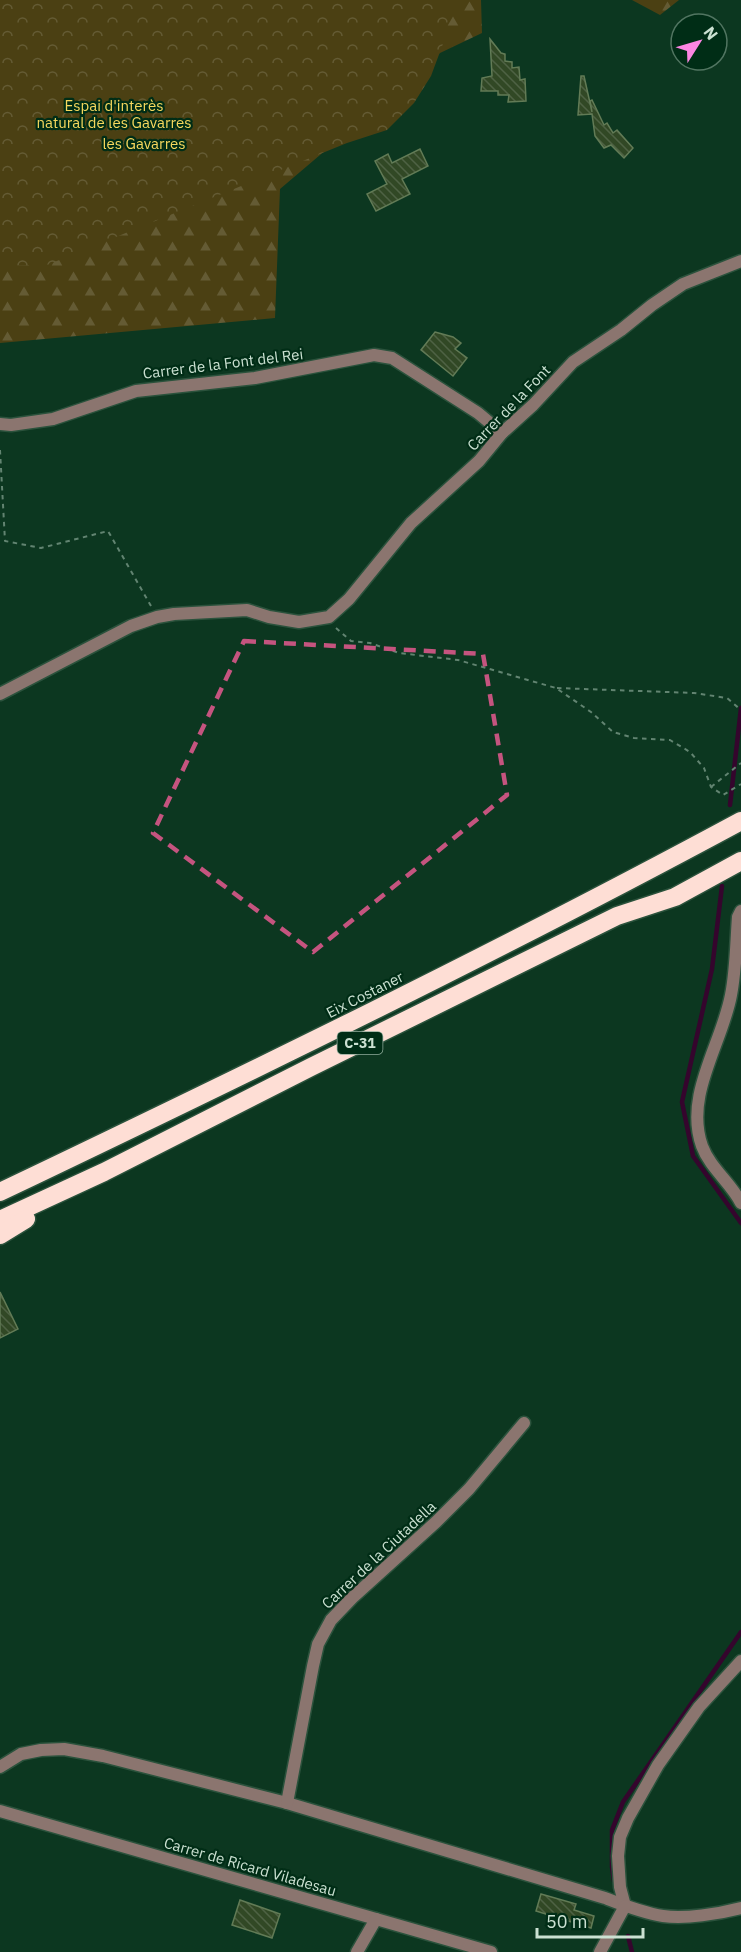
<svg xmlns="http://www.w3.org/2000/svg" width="741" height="1952" viewBox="0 0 741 1952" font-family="'IBM Plex Sans',sans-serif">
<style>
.forest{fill:url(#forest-firs)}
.park{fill:url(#park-crowns)}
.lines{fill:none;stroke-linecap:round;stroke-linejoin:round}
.stream{stroke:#35052d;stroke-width:4.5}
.building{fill:url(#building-back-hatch);stroke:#627b56;stroke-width:1.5}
.minor-casing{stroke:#2b523c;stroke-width:15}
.motorway-casing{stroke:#2b523c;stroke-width:21}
.path{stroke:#628471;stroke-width:2;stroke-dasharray:4.5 4.5;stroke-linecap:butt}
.minor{stroke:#8b756f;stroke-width:12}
.motorway{stroke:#feded5;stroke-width:18}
.marked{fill:none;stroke:#c5547f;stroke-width:4.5;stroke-dasharray:12 8;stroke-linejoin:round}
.labels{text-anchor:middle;stroke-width:4.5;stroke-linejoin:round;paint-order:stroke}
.shield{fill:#002d16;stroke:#8eab9a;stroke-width:1.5}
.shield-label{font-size:14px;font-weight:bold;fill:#cbe1d2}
.park-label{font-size:15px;fill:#f6d85e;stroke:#002d16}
.street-label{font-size:15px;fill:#cbe1d2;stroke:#002d16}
</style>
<defs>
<pattern id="forest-firs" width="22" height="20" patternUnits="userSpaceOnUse" patternTransform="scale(1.5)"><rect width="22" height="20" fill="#4b4013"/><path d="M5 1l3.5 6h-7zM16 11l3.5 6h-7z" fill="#645b34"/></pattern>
<pattern id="park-crowns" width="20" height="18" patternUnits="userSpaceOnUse" patternTransform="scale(1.5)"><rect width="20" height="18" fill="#4b4013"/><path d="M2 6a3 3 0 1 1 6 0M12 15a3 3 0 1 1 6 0" fill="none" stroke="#645b34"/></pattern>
<pattern id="building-back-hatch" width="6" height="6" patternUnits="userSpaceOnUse" patternTransform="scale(1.5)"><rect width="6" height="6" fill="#314825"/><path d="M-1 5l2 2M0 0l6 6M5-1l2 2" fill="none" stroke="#4e6244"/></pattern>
</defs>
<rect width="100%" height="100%" fill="#0c3720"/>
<g class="forest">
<polygon points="0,0 481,0 482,33 440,53 280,189 275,318 0,343"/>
<polygon points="632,0 679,0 660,15"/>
</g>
<polygon class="park" points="0,0 452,0 444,41 431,76 414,103 387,130 347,143 47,265 0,266"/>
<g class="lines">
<g class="stream">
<polyline points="730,805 741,708"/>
<polyline points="722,886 712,969 682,1102 693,1156 741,1223"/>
<polyline points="614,1881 612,1867 612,1830 623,1802 741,1632"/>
<polyline points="628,1936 632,1952"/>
</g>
</g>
<g class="building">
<polygon points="490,39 501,53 505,54 505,61 512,62 512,68 519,67 520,80 525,79 526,101 508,102 509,95 498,95 498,91 481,91 482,78 492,76"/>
<polygon points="581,76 584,76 592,112 590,101 592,100 604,125 607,123 613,133 617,130 633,148 624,158 611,145 604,148 595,136 592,114 578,115"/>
<polygon points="420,149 428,166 402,179 410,194 376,211 367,194 387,184 375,161 388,154 392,163"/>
<polygon points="435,332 453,337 461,343 455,349 467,358 453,376 421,350"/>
<polygon points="0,1292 18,1329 0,1338"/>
<polygon points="541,1894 576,1904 574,1910 594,1916 591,1928 536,1911"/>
<polygon points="240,1900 280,1914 272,1938 232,1925"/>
</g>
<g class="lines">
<defs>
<g id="minor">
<polyline points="0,424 11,425 53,419 136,391 255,378 374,355 392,358 478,413 502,433"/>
<polyline points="0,694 131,626 157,617 174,614 247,610 269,617 299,622 329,617 349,599 411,523 479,461 502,433 533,405 573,362 621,330 652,305 683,284 741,261"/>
<path d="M741,911l-3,6c-2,26 -2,53 -7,78 -9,49 -47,100 -29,151 8,22 29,37 39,57"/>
<path d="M0,1767l21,-13 20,-4 23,-1 39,7 184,47 318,95c18,7 38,15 58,18 23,3 55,-2 78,-8"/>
<polyline points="287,1803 313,1666 318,1644 331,1620 352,1598 436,1522 469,1489 524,1423"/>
<polyline points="0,1811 491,1952"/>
<polyline points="625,1906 620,1887 618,1856 620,1837 628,1818 658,1765 699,1707 741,1661"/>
<polyline points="357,1952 376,1919"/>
<polyline points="600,1952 625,1906"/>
</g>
<g id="motorway">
<path d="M0,1192c249,-119 498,-240 741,-371"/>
<polyline points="0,1220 104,1172 311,1067 617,916 675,897 741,861"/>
<polyline points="0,1235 26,1219"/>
</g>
</defs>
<use href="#minor" class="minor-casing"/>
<use href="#motorway" class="motorway-casing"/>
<g class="path">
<polyline points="0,450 5,541 41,548 108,531 151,606"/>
<polyline points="336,628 351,641 370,643 399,653 458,660 556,688 591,712 613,732 634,738 670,740 690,752 704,768 711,787 723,795 741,784"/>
<polyline points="557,688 694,693 727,698 741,710"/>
<polyline points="711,787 741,763"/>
</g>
<use href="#minor" class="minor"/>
<use href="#motorway" class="motorway"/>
</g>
<path class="marked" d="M244,641l239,13 24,141 -194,157 -160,-119z"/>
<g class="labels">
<rect class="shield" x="337.5" y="1032" width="45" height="22" rx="4.5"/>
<g class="shield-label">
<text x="360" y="1048">C-31</text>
</g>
<g class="park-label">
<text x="114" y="111">Espai d'interès<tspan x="114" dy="17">natural de les Gavarres</tspan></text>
<text x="144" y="149">les Gavarres</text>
</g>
<g class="street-label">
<text transform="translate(223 364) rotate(-7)" y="5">Carrer de la Font del Rei</text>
<text transform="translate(509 408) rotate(-46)" y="5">Carrer de la Font</text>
<text transform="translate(365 995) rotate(-27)" y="5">Eix Costaner</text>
<text transform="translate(379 1555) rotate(-43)" y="5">Carrer de la Ciutadella</text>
<text transform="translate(250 1867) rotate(16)" y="5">Carrer de Ricard Viladesau</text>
</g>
</g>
<g transform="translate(699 42) rotate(53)"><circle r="28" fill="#002d16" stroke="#517561" stroke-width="1.5"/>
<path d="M0-4.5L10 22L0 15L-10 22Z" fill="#fc86e3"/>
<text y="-9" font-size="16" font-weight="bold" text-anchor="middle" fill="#cbe1d2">N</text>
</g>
<path d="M537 1928v9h106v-9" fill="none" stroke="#cbe1d2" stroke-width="3"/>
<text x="546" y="1928" font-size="18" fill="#cbe1d2" stroke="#002d16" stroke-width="4.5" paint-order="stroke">50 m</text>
</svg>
